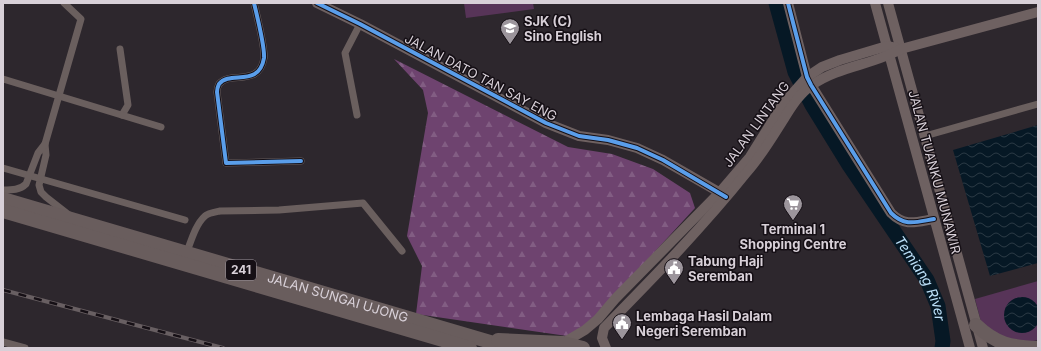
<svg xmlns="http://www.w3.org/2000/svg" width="1041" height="351" viewBox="0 0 1041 351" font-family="Inter,sans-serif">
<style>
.forest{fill:url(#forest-firs)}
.green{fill:#573458}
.water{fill:url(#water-waves)}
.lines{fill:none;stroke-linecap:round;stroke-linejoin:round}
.river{stroke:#061825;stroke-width:15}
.street{stroke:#6a5f5e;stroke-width:7}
.secondary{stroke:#6e6161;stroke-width:10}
.highway{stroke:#695d5d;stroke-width:14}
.rail-casing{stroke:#685f62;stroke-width:4}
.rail{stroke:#150f15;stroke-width:2.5;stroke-dasharray:8;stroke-linecap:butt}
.cycleway-casing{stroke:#150f15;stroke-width:6}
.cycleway{stroke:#5a9eea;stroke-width:4}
.labels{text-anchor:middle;stroke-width:3;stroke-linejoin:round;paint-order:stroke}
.shield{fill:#150f15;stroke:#9e969e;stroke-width:1}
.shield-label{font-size:12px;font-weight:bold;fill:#d8d0d8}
.poi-label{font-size:13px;font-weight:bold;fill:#d8d0d8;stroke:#150f15;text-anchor:start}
.street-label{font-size:13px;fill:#d8d0d8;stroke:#150f15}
.water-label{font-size:14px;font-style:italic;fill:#bce0f9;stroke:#150f15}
</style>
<defs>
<pattern id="forest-firs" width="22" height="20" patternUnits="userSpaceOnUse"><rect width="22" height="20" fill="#6e436f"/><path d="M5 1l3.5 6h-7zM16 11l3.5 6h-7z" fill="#825d83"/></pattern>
<pattern id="water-waves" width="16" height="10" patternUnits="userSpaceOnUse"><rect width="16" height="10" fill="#061825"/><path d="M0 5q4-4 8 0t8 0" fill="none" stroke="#2a3944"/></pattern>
</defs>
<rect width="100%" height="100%" fill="#2d272d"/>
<polygon class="forest" points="394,59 568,147 612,154 653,169 690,193 695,208 580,333 567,336 416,314 422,266 407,236 428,113 423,90"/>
<g class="green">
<polygon points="464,3 533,3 534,9 466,18"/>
<polygon points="1038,281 1038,340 1033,341 1018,341 1000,336 981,322 975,299"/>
</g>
<g class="water">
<polygon points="1038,125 1038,263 990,276 953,150"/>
<circle cx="1022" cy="315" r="18"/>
</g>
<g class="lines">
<path class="river" id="s1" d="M776,3l19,69 17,33 37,60 78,115 11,26 5,35 -1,7"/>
<g class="street">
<polyline points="64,3 81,19 45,144 46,155 39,185 41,192 46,197 69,215"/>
<path d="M254,3c3,13 11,44 10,55 -5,30 -34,12 -45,26 -1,2 -2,5 -2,8l9,71 75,-2"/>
<polyline points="120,49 128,105 122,115"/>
<polyline points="3,79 161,127"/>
<polyline points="357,115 345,53 360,24"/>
<polyline points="925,136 1038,104"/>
<polyline points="3,168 185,220"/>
<path d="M3,190c9,0 17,0 23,-6l12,-31 7,-9"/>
<path d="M186,254c5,-12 9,-29 19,-38 3,-3 10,-4 15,-5l59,-1 84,-7 39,48"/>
<polyline points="3,342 25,348"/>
</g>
<g class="secondary">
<polyline points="317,3 360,24 546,123 579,136 608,140 637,148 663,160 724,195"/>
<path d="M788,3l19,74 4,8 80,128c14,14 25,9 43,6"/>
<polyline points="875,3 970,348"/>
<polyline points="888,3 983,348"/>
<polyline points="563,343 585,330 598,319 615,299 720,192 750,157 783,104 807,77 822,67 840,60 887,46 901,49"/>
<path d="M606,348l-4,-10 2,-10c49,-50 99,-101 143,-156 15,-17 26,-36 38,-55 7,-11 15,-24 27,-32 27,-19 61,-20 89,-36l137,-37"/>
</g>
<g class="highway">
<path id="s2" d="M3,199l508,149"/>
<polyline points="3,211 470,348"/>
<path d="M976,325c20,19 35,22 61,23"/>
<polyline points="498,340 563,343 583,348"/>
</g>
<defs>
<polyline id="rail" points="3,290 223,348"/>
</defs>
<use href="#rail" class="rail-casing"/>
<use href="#rail" class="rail"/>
<defs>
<g id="cycleway">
<path d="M254,3c3,13 11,44 10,55 -5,30 -34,12 -45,26 -1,2 -2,5 -2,8l9,71 75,-2"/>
<polyline points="317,3 360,24 546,123 579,136 608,140 637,148 663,160 726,197"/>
<path d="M788,3l19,74 4,8 80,128c14,14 25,9 43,6"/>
</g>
</defs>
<use href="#cycleway" class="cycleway-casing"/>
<use href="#cycleway" class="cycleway"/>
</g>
<defs>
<symbol id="school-pin" viewBox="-11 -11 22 30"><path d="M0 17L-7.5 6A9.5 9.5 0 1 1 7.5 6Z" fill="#9c959c" stroke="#150f15"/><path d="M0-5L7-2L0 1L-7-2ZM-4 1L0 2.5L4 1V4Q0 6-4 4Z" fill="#fff"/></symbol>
<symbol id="supermarket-pin" viewBox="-11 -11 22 30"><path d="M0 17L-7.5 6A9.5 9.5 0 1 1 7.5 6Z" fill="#9c959c" stroke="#150f15"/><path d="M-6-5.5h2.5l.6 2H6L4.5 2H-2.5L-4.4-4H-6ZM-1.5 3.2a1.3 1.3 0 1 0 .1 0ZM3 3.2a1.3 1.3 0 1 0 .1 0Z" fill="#fff"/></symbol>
<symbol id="civic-pin" viewBox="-11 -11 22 30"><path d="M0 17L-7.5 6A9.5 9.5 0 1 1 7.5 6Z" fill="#9c959c" stroke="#150f15"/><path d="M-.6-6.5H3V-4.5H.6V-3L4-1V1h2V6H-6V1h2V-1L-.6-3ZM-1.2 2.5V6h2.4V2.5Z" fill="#fff"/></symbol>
</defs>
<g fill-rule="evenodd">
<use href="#school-pin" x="499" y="17" width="22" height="30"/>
<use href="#supermarket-pin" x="782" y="193" width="22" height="30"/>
<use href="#civic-pin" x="663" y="257" width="22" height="30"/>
<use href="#civic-pin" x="611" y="312" width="22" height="30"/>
</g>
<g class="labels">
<rect class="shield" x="226" y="260" width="30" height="20" rx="3"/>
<g class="shield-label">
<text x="241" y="274">241</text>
</g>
<g class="poi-label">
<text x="524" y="26">SJK (C)<tspan x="524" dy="15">Sino English</tspan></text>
<text x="793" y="234" text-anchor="middle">Terminal 1<tspan x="793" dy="15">Shopping Centre</tspan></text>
<text x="688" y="266">Tabung Haji<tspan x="688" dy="15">Seremban</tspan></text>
<text x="636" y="321">Lembaga Hasil Dalam<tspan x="636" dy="15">Negeri Seremban</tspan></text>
</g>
<g class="street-label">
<text transform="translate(481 77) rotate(28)" y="5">JALAN DATO TAN SAY ENG</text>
<text transform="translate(756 124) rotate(-54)" y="5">JALAN LINTANG</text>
<text transform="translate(935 172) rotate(75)" y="5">JALAN TUANKU MUNAWIR</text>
<text dy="5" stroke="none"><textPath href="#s2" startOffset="349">JALAN SUNGAI UJONG</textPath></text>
</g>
<g class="water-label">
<text dy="5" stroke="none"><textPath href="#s1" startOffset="314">Temiang River</textPath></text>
</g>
</g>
<rect width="1041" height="351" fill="none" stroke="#d8d0d8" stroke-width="8"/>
</svg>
